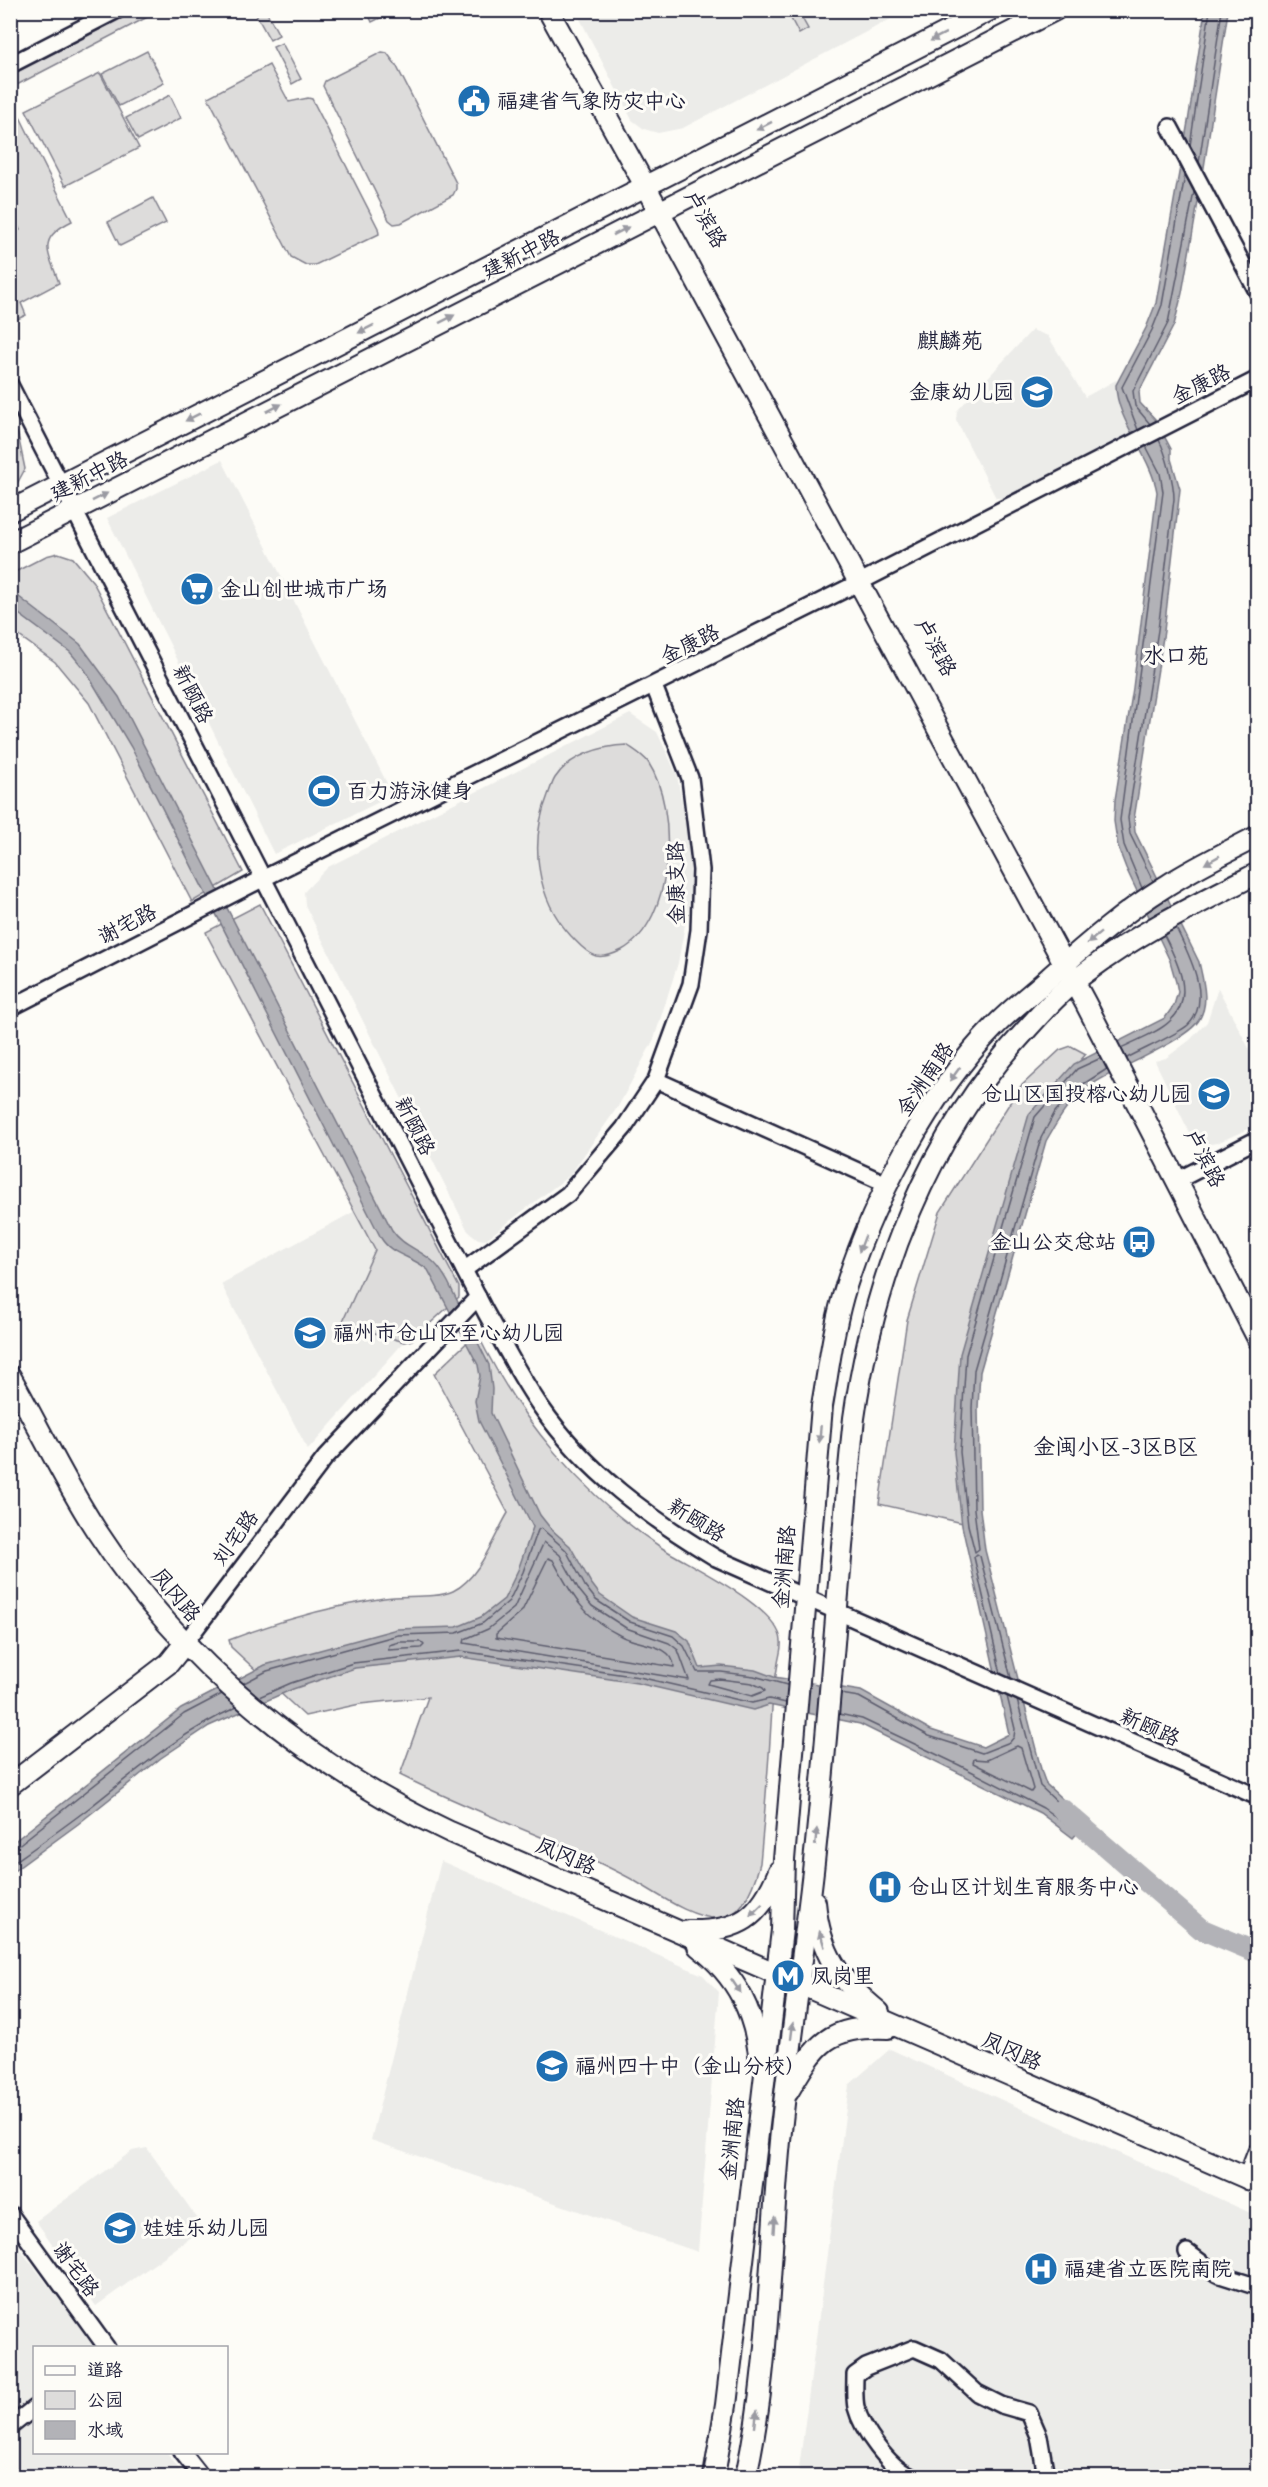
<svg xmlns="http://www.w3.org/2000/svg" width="1268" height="2487" viewBox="0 0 1268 2487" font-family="'Comic Neue','LXGW WenKai TC',sans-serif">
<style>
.built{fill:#ecece9}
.green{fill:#dddcdb;stroke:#807f8b;stroke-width:1.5}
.water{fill:#b2b2b7;stroke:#787885;stroke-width:1.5}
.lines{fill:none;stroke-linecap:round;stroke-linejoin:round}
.shore{stroke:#5c5c6d;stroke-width:1.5}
.river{stroke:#b2b2b7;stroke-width:21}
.minor-casing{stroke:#22223b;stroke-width:20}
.major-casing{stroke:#22223b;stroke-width:24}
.minor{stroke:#fdfcf7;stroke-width:15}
.major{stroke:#fdfcf7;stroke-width:20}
.oneway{fill:#9a9aa2}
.labels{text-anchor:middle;stroke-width:6;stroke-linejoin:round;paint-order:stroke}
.poi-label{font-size:21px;fill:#22223b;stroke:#fdfcf7;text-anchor:start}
.street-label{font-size:21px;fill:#22223b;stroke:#fdfcf7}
.neighbourhood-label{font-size:22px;fill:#22223b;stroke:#fdfcf7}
</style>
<rect width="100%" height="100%" fill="#fdfcf7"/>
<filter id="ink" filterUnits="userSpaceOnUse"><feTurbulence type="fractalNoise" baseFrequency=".0167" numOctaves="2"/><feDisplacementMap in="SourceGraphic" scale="12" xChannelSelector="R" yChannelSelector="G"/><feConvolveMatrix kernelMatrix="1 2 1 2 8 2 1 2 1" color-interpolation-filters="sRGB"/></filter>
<g filter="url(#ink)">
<g class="built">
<polygon points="576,11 906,11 683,128 658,133 644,129 632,120"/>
<polygon points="1032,330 1048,336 1085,397 1116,380 1130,433 1005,498 996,498 956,420 957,411"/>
<polygon points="222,460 393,795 274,854 107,518"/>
<polygon points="630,714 657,732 677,775 688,836 692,887 678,963 654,1039 619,1105 570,1175 485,1240 478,1239 468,1231 305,905 304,892 328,867"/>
<polygon points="1218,988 1257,1064 1257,1125 1217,1143 1203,1145 1192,1138 1155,1061 1166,1058 1190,1040 1207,1022"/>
<polygon points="355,1211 375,1250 343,1322 404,1342 308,1450 221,1284"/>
<polygon points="441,1861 703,1975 719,1992 698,2252 371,2140"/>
<polygon points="890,2049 1257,2216 1257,2476 798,2476 849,2085"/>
<polygon points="147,2148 200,2222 197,2233 96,2306 36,2221 132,2151"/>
<polygon points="10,2236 96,2347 34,2348 34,2403 10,2422"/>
<polygon points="34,2413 34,2452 167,2453 184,2476 11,2476 10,2432"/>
</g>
<g class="green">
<polygon points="136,11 159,11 11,88 11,75"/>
<polygon points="254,11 266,11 279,35 270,40"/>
<polygon points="367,11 394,11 372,22"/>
<polygon points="787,11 798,11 808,29 799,34"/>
<polygon points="282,43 301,79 292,84 273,47"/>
<polygon points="147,51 164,83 119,106 102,74"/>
<polygon points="382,52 387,53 396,65 456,183 456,189 453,195 401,223 394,224 389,220 323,86 325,81"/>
<polygon points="269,65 289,102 308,98 312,99 378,228 379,234 315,265 306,265 291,257 208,97"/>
<polygon points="100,73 139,148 65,186 26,110"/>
<polygon points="170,95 181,118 138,140 126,118"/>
<path d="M11,99l61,122c-37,18 -23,32 -13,62l-38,20 5,12 -15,7v-87l9,-5 -9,-19z"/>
<polygon points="153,198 166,223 120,246 108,222"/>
<polygon points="11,420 18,435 25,469 11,495"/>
<polygon points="58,553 73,558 93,582 243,872 192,902 89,703 55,662 11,630 11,574 46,556"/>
<path d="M627,745c7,5 16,10 21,17 31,47 27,159 -26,188 -8,4 -17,8 -26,6 -10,-3 -18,-13 -25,-20 -35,-38 -42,-93 -23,-141 2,-5 4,-12 7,-17 15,-23 46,-32 72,-33z"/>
<polygon points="260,904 459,1287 459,1297 412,1340 404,1342 342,1323 375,1250 208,937 206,932"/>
<polygon points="1071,1046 1086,1054 1032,1116 988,1276 963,1523 879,1504 907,1320 940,1212 1020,1087 1060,1050"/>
<path d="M477,1333c41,85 106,163 185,215 28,18 117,59 119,93 1,7 -2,15 -3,22 -3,15 -5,30 -6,45 -3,52 -7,103 -12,155 -5,19 -16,54 -40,55 -27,2 -64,-25 -87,-38 -18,-10 -38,-19 -57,-28 -59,-26 -119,-48 -176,-77l28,-78 -68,7 -55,12 -74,-69 -2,-7c49,-19 104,-34 155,-42 20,-3 52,1 69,-7 27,-13 41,-55 55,-78l-74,-139z"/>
</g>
<path class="water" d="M1205,11h23l-25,163 -21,119 -8,32 -35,67 1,11 15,16 16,30v10l9,30 -16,142 -30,188 1,13 64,130c4,19 11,40 0,58 -13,21 -83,48 -106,64 -22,14 -34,34 -47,57l-66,231 -2,36 2,101 5,41 57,223 4,11 41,38 -14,16 -33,-25 -180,-89 -91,-19 -16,5 -116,-27 -176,-26 -106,11 -62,21 -84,37 -48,32 -83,66 -67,49v-29l170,-135 84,-44 132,-36 60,-2 24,-10 23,-18 14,-29 15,-43 -54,-106 -4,-20 5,-25 -2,-11 -50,-95c-15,-14 -36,-14 -47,-32l-250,-491 -46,-77 -15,-18 -59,-44 -1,-18 70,54 39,53 273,533c10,15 24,18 38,29 8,6 13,14 18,23l41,83 3,24 -1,24 49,102 11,14 19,17 21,37 9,12 32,22 44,14 13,10 11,27 21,-2 34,4 19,7 87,14 70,39 52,17 26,-13 -47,-208 -8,-74 6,-98 69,-240 45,-50 91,-46 9,-13 4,-13 -2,-10 -6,-21 -44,-93 -8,-21 -4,-26 1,-21 18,-112 24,-196c-6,-36 -41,-72 -41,-107l30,-57 10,-25 32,-181z"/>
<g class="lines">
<g class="shore">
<polyline points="1190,146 1210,10"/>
<polyline points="1199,163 1222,10"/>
<polyline points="1150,424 1135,406 1133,391 1168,323 1194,192"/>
<polyline points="1138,430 1122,387 1152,330 1162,305 1185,175"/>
<path d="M1153,881l-23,-47 -2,-16 30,-188 16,-131c0,-16 -8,-46 -15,-59"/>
<polyline points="1142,888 1124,845 1120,820 1163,492 1160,473 1146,446"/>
<path d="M1121,1048c15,-8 37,-15 49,-27 26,-24 7,-60 -6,-86"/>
<polyline points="1101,1058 1077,1069 1035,1117 966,1355 960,1452 968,1525 975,1552 979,1549 974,1509 972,1408 974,1370 1041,1138 1055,1112 1074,1090 1107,1069"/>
<path d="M1127,1058c14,-8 51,-24 61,-33 26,-25 0,-72 -12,-97"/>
<polygon points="544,1542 560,1555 579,1590 592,1606 626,1628 669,1643 678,1650 689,1680 464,1643 465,1639 488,1629 514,1608"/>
<path d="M548,1558l5,2c20,37 29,56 68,76 16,9 53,8 53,31l-178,-29v-4l26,-23z"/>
<polygon points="399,1642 421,1642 424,1645 421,1648 388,1650 389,1645"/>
<polyline points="1001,1674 974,1557 977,1554 980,1556 1011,1678"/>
<polygon points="720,1679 752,1683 763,1688 765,1691 752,1696 708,1684 710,1680"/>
<polyline points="244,1683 267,1671 398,1635 457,1633 483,1623 509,1601 523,1572 538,1530 541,1528 566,1550 585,1586 596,1600 630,1622 673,1636 684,1646 697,1672 721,1672 754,1676 787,1685"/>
<polyline points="841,1694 859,1697 929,1736 982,1753 1010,1742 1014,1737 1015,1729 1007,1696"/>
<polyline points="259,1697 291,1683 353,1663 461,1651 639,1677 752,1703 769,1699 786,1703"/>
<polyline points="839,1714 862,1719 959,1765 1043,1808 1073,1829 1077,1821 1040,1786 1017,1700"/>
<polygon points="1017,1746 1021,1748 1033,1789 1031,1792 973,1763 974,1759 987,1760"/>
<polyline points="10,1848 16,1847 184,1714 222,1694"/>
<path d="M10,1865c27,-19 53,-37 79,-57 47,-37 92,-76 148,-101"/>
</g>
<polyline class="river" points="1062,1809 1201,1929 1258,1953"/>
<defs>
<g id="minor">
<polyline points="10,65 117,10"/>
<polyline points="1170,127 1258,293"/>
<path d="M10,385l476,928c18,32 34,64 55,94 45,65 109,111 175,151l542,239"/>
<polyline points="10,1008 264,878 860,582 1258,379"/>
<polyline points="656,1080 889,1185"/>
<polyline points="1176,1181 1258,1139"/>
<polyline points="464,1270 568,1194 624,1128 656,1080 691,984 699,930 701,870 690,778 654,686"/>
<polyline points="185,1643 325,1458 478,1297"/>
<polyline points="10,2214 107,2348"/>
<polyline points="1187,2252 1217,2274 1258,2287"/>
<polyline points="10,2427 34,2408"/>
<polyline points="182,2452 201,2476"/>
<path d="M910,2476c-21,-9 -48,-46 -54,-69 -2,-10 -1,-22 -1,-32l11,-8 48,-19 27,12 36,33 24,12 28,8 10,23 7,40"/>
</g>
<g id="major">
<polyline points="548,10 659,211 1086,1004 1258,1339"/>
<polyline points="10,511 990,10"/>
<polyline points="10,543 1055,10"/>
<path d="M10,1376c29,51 54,105 86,154 87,133 211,235 354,302l808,351"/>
<polyline points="10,1785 169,1663 185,1643"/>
<path d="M815,1902c5,52 24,78 64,110"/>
<path d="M688,1931c51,1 72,-13 91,-60"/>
<path d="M698,1946c39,30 57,67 62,116"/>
<path d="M788,2092c29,-50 40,-66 100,-64"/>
<polyline points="1248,2179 1258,2153"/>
<path d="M714,2476l12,-71 56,-475 2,-70 38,-454c7,-40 12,-82 24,-120 27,-86 85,-195 148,-259 18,-19 39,-34 58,-52 36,-32 72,-63 114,-89 29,-19 61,-34 92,-50"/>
<path d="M746,2476c25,-113 23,-230 35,-345 9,-87 22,-173 32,-260 17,-151 25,-302 41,-453 20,-142 73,-281 172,-388 18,-20 37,-41 59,-57 53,-40 114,-70 173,-100"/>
</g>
</defs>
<use href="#minor" class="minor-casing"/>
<use href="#major" class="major-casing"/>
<use href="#minor" class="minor"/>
<use href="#major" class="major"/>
</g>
<defs><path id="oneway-solid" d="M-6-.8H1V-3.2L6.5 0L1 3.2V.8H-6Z" transform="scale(1.5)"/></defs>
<g class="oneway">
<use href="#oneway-solid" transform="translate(938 37) rotate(153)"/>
<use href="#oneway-solid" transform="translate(764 126) rotate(153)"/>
<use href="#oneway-solid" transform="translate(621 231) rotate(-27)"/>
<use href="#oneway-solid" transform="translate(447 319) rotate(-27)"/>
<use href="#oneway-solid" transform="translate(366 329) rotate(153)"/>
<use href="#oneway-solid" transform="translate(274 408) rotate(-27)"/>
<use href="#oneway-solid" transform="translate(193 417) rotate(153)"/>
<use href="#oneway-solid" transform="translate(100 497) rotate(-27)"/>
<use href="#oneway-solid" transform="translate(1212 860) rotate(151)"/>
<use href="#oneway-solid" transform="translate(1094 938) rotate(141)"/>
<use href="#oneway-solid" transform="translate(955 1074) rotate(126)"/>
<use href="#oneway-solid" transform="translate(862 1244) rotate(111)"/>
<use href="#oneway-solid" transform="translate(820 1434) rotate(95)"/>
<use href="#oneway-solid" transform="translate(816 1837) rotate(-84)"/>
<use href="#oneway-solid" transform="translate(756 1910) rotate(136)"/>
<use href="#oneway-solid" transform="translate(822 1939) rotate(-107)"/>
<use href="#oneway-solid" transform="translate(736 1986) rotate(56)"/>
<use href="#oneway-solid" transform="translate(792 2031) rotate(-83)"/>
<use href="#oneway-solid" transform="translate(774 2225) rotate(-86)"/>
<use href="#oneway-solid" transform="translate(756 2419) rotate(-83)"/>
</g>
</g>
<defs>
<symbol id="civic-disc" viewBox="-11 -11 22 22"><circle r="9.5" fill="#1f6fb2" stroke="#fdfcf7"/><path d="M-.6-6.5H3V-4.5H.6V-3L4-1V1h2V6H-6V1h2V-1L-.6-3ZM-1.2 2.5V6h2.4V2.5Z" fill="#fff"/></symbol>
<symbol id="school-disc" viewBox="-11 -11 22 22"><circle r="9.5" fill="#1f6fb2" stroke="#fdfcf7"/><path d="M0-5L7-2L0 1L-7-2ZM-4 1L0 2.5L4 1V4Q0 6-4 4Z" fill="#fff"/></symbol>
<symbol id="supermarket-disc" viewBox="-11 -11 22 22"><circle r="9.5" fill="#1f6fb2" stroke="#fdfcf7"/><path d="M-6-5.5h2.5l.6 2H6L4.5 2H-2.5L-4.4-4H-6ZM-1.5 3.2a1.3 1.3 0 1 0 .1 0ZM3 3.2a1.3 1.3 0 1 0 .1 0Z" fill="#fff"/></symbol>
<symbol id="stadium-disc" viewBox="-11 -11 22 22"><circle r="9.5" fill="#1f6fb2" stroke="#fdfcf7"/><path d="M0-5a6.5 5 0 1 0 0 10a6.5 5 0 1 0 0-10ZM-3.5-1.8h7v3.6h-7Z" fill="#fff"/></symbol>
<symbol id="bus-disc" viewBox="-11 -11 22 22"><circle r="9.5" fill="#1f6fb2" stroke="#fdfcf7"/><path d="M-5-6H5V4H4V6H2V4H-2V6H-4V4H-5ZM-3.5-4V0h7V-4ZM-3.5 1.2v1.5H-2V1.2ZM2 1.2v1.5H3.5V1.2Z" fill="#fff"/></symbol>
<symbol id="hospital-disc" viewBox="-11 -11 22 22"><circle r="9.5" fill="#1f6fb2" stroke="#fdfcf7"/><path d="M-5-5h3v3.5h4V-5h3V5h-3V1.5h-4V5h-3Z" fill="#fff"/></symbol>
<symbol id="metro-disc" viewBox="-11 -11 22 22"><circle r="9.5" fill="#1f6fb2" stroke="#fdfcf7"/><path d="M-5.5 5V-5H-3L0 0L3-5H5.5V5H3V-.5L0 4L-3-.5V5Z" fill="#fff"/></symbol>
</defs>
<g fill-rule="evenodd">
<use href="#civic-disc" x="455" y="82" width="38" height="38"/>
<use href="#school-disc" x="1018" y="373" width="38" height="38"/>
<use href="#supermarket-disc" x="178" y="570" width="38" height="38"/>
<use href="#stadium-disc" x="305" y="772" width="38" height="38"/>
<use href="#school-disc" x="1195" y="1075" width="38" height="38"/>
<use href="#bus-disc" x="1120" y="1223" width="38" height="38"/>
<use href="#school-disc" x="291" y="1314" width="38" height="38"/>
<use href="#hospital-disc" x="866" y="1868" width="38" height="38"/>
<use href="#metro-disc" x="769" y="1957" width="38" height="38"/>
<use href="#school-disc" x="533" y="2047" width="38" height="38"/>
<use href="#school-disc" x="101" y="2209" width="38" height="38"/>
<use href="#hospital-disc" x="1022" y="2250" width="38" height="38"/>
</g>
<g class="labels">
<g class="poi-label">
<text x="497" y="108">福建省气象防灾中心</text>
<text x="1014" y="399" text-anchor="end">金康幼儿园</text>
<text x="220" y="596">金山创世城市广场</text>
<text x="347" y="798">百力游泳健身</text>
<text x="1191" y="1101" text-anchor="end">仓山区国投榕心幼儿园</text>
<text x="1116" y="1249" text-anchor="end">金山公交总站</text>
<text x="333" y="1340">福州市仓山区至心幼儿园</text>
<text x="908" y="1894">仓山区计划生育服务中心</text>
<text x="811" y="1983">凤岗里</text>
<text x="575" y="2073">福州四十中（金山分校）</text>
<text x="143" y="2235">娃娃乐幼儿园</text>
<text x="1064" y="2276">福建省立医院南院</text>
</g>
<g class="street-label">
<text transform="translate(706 219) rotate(61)" y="7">卢滨路</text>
<text transform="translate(521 254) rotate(-27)" y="7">建新中路</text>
<text transform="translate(1201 384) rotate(-27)" y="7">金康路</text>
<text transform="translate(89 476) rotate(-27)" y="7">建新中路</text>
<text transform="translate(690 644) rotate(-27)" y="7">金康路</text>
<text transform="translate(936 647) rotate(62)" y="7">卢滨路</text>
<text transform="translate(193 694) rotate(63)" y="7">新颐路</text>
<text transform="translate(676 883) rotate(-91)" y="7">金康支路</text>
<text transform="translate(127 924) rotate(-27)" y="7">谢宅路</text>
<text transform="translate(925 1079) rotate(-56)" y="7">金洲南路</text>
<text transform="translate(415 1126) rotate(63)" y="7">新颐路</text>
<text transform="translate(1205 1158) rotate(63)" y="7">卢滨路</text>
<text transform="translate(697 1520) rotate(32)" y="7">新颐路</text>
<text transform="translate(235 1538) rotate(-54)" y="7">刘宅路</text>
<text transform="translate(784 1567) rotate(-85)" y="7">金洲南路</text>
<text transform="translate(176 1595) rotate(50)" y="7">凤冈路</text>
<text transform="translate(1150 1727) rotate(24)" y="7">新颐路</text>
<text transform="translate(566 1856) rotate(23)" y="7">凤冈路</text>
<text transform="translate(1012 2051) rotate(24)" y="7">凤冈路</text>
<text transform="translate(732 2139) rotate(-84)" y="7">金洲南路</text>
<text transform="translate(76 2269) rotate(54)" y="7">谢宅路</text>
</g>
<g class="neighbourhood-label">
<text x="950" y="348">麒麟苑</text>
<text x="1176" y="663">水口苑</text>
<text x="1116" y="1454">金闽小区-3区B区</text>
</g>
</g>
<rect width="1268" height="2487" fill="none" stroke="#fdfcf7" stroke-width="36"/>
<rect x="18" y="18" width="1232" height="2451" fill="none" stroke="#22223b" stroke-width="2" filter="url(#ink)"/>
<rect x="33" y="2346" width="195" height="108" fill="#fdfcf7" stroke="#a5a5ac" stroke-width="1.5"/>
<rect x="45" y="2366" width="30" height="9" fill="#fdfcf7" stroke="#a5a5ac" stroke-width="1.5"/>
<text x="87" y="2376" font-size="18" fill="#22223b">道路</text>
<rect x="45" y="2391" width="30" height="18" fill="#dddcdb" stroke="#a5a5ac" stroke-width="1.5"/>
<text x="87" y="2406" font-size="18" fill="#22223b">公园</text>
<rect x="45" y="2421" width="30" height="18" fill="#b2b2b7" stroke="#a5a5ac" stroke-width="1.5"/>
<text x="87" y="2436" font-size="18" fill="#22223b">水域</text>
</svg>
